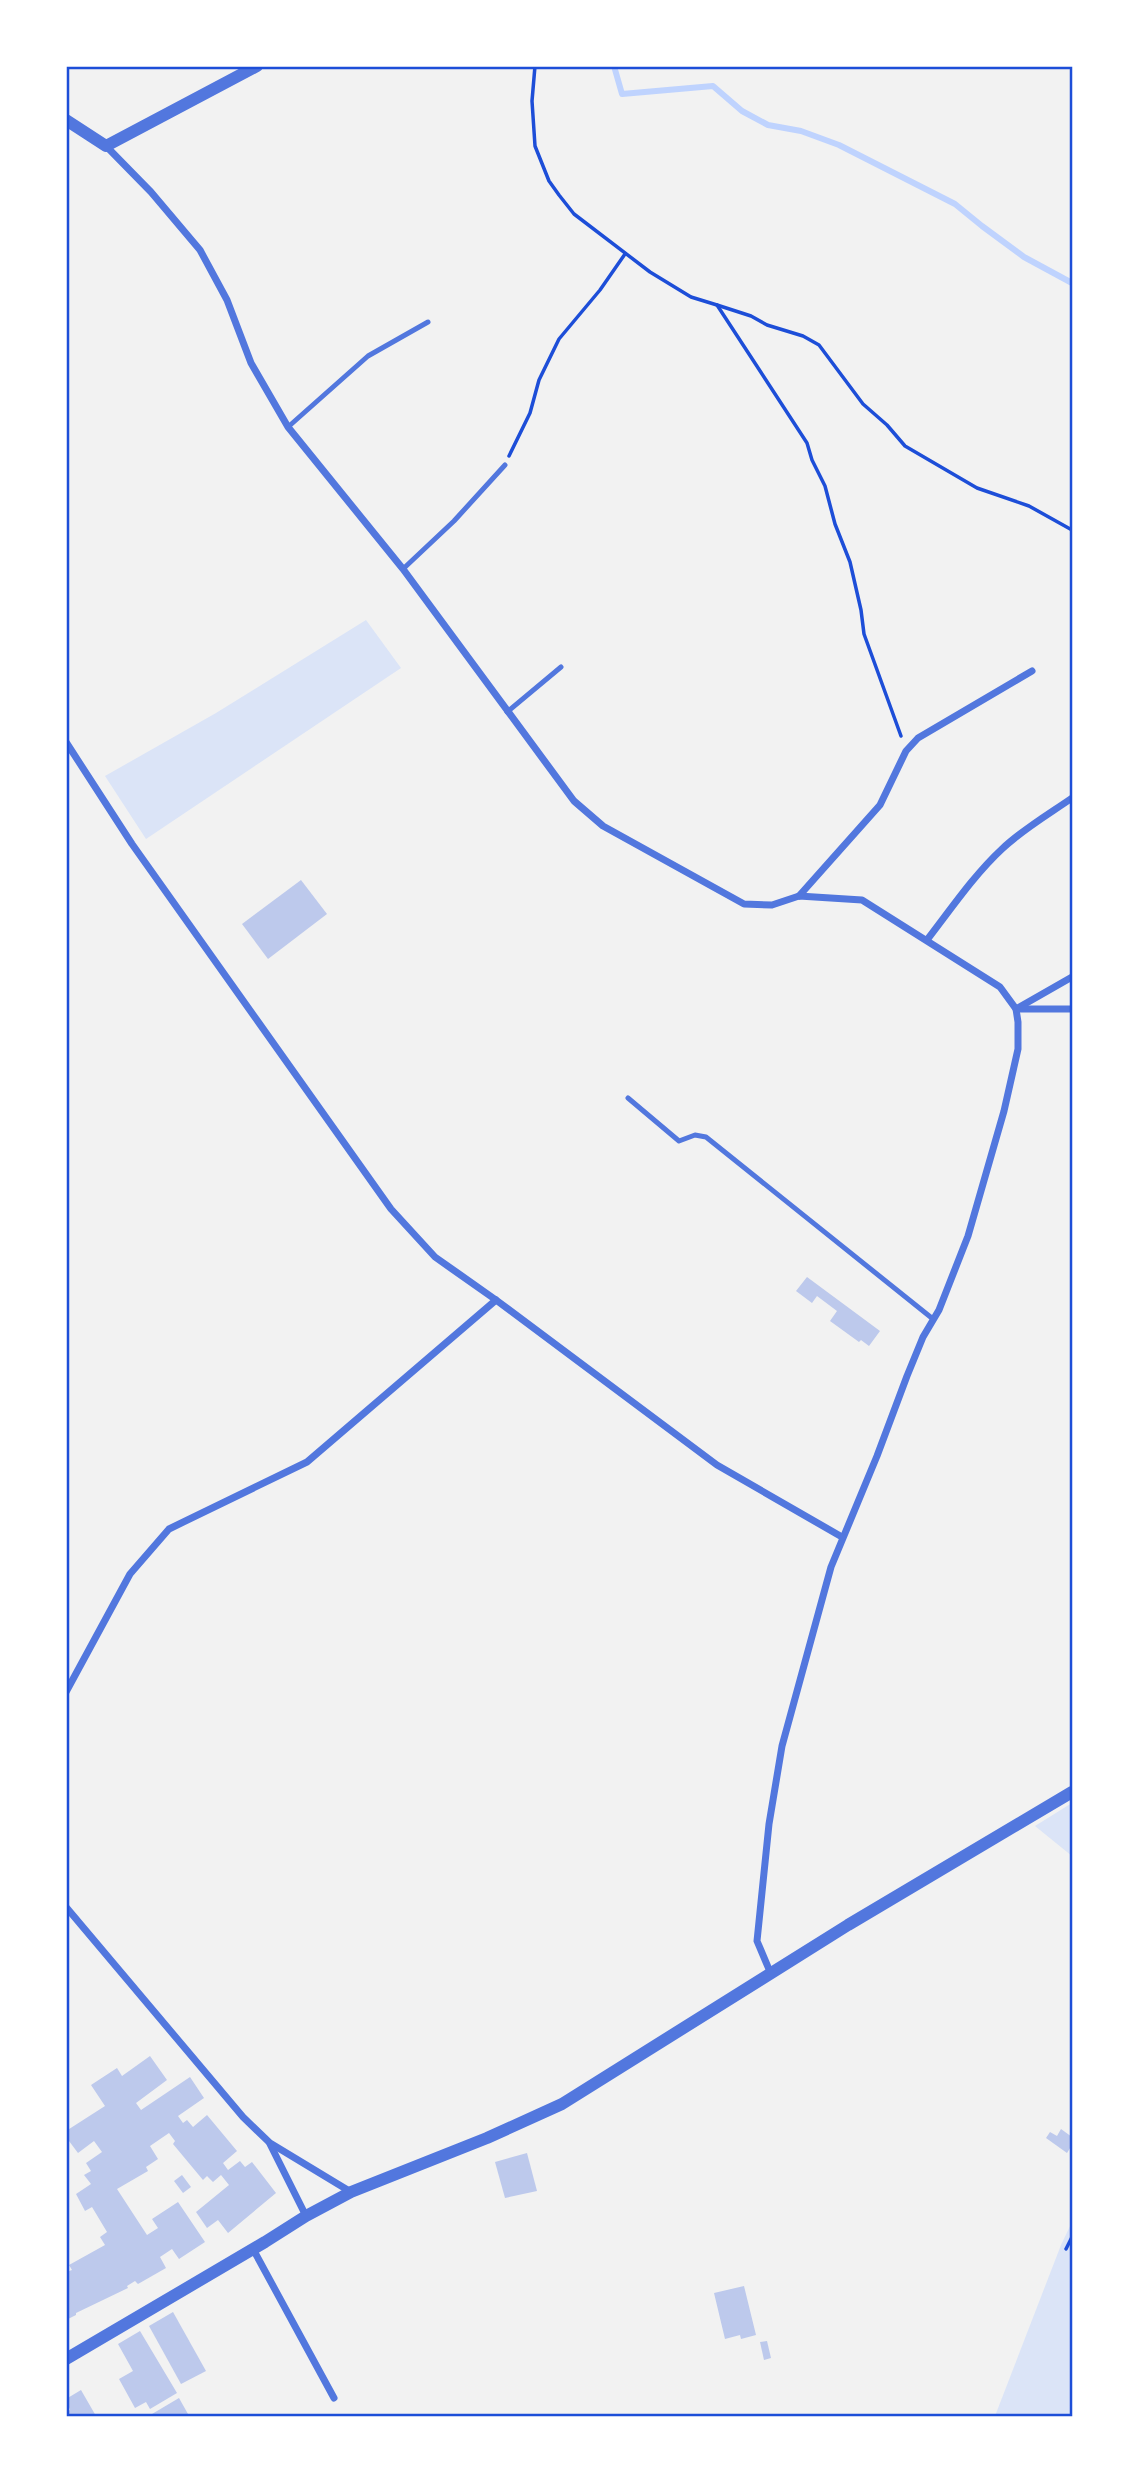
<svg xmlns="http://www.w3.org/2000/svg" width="1139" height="2483" viewBox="0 0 1139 2483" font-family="'Exo 2',sans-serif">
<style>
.green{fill:#dbe4f7}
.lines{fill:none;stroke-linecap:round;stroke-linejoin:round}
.stream{stroke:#bfd3fe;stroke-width:6}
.building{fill:#bdc9ec}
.path{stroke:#1d4ed8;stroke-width:3.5}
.service{stroke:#5277de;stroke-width:5}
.minor{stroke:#5277de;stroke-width:7}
.tertiary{stroke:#5277de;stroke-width:12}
.neatline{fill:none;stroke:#1d4ed8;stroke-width:2.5}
</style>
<rect width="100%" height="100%" fill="#f2f2f2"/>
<g class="green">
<polygon points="366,620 401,668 146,839 105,776 216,713"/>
<polygon points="1072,1803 1072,1856 1035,1826"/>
<polygon points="1072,2222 1072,2416 995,2416 1061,2245"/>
</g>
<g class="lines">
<polyline class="stream" points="614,66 622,94 713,86 742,111 768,125 801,131 839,145 955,204 982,226 1024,257 1072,283"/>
</g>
<g class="building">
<polygon points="301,880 327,914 268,959 242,924"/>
<polygon points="807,1277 880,1331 869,1346 861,1340 859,1342 830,1321 837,1311 817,1296 812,1303 796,1291"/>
<polygon points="150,2056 167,2080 136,2103 141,2110 190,2077 204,2098 178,2116 183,2123 187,2120 193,2127 207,2115 237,2151 223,2163 228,2170 240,2161 245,2167 252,2162 276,2193 228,2233 218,2220 207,2228 196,2212 229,2185 221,2175 213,2182 207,2176 203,2180 173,2144 175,2141 169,2133 150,2146 158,2159 146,2167 148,2171 117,2189 147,2235 158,2228 152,2219 178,2202 205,2242 179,2259 172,2249 160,2257 166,2268 138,2284 135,2281 127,2286 128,2288 76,2313 76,2315 66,2320 66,2272 72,2270 69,2265 105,2245 100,2237 107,2232 92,2207 85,2211 76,2194 91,2184 84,2175 91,2171 86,2163 102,2152 94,2141 78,2153 66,2137 66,2131 105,2106 91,2085 117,2068 122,2076"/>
<polygon points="1061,2129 1072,2137 1072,2145 1067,2153 1046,2138 1050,2132 1057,2136"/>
<polygon points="527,2153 537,2191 505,2198 495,2162"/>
<polygon points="182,2175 191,2187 183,2193 174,2181"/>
<polygon points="744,2286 756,2335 741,2339 740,2335 725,2339 714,2293"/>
<polygon points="173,2312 206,2371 181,2384 149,2326"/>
<polygon points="140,2331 177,2393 150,2409 146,2402 135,2408 119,2379 133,2371 118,2344"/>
<polygon points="767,2341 771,2358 764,2360 760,2342"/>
<polygon points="81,2390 96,2416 66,2416 66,2412 70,2410 66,2399"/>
<polygon points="179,2398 188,2414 183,2416 154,2416 152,2414"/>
</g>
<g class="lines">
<g class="path">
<polyline points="535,66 532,101 535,146 549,181 559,195 574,214 650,272 691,297 717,305 807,443 812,460 825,486 835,524 850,562 861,610 864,634 901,736"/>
<polyline points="717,305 751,316 767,325 803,336 819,345 863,404 887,425 905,446 977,488 1029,506 1072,530"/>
<polyline points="509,456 530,413 539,380 559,339 600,290 625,254"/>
<polyline points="1066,2249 1072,2237"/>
</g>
<g class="service">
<polyline points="288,427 368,356 428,322"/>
<polyline points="403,569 454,521 505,465"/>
<polyline points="507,712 561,667"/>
<polyline points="628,1098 679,1141 695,1135 706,1137 933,1319"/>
</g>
<g class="minor">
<polyline points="106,146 151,192 200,250 227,300 251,363 288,427 403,569 574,801 603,826 744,904 772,905 799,896 862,900 1000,987 1016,1009 1018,1022 1018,1049 1004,1111 968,1236 939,1310 923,1337 907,1376 877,1456 831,1567 782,1746 769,1824 757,1941 771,1974"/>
<polyline points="66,742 132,844 391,1209 435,1257 496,1300 717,1465 842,1537"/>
<polyline points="799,896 880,805 906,751 918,738 1032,671"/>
<path d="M927,940c24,-31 47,-65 75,-91 21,-20 47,-35 70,-51"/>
<polyline points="1016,1009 1072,977"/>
<polyline points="1020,1009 1072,1009"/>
<polyline points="66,1692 130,1574 169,1529 307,1462 496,1300"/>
<polyline points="66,1907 243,2117 270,2143 351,2192"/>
<polyline points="270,2144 306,2216"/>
<polyline points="253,2249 334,2398"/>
</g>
<g class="tertiary">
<polyline points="66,120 106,146 257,66"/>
<polyline points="66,2359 265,2242 306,2216 351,2192 487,2138 562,2104 848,1925 1072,1792"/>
</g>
</g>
<rect width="1139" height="2483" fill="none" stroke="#ffffff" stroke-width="136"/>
<rect x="68" y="68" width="1003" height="2347" class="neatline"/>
</svg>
